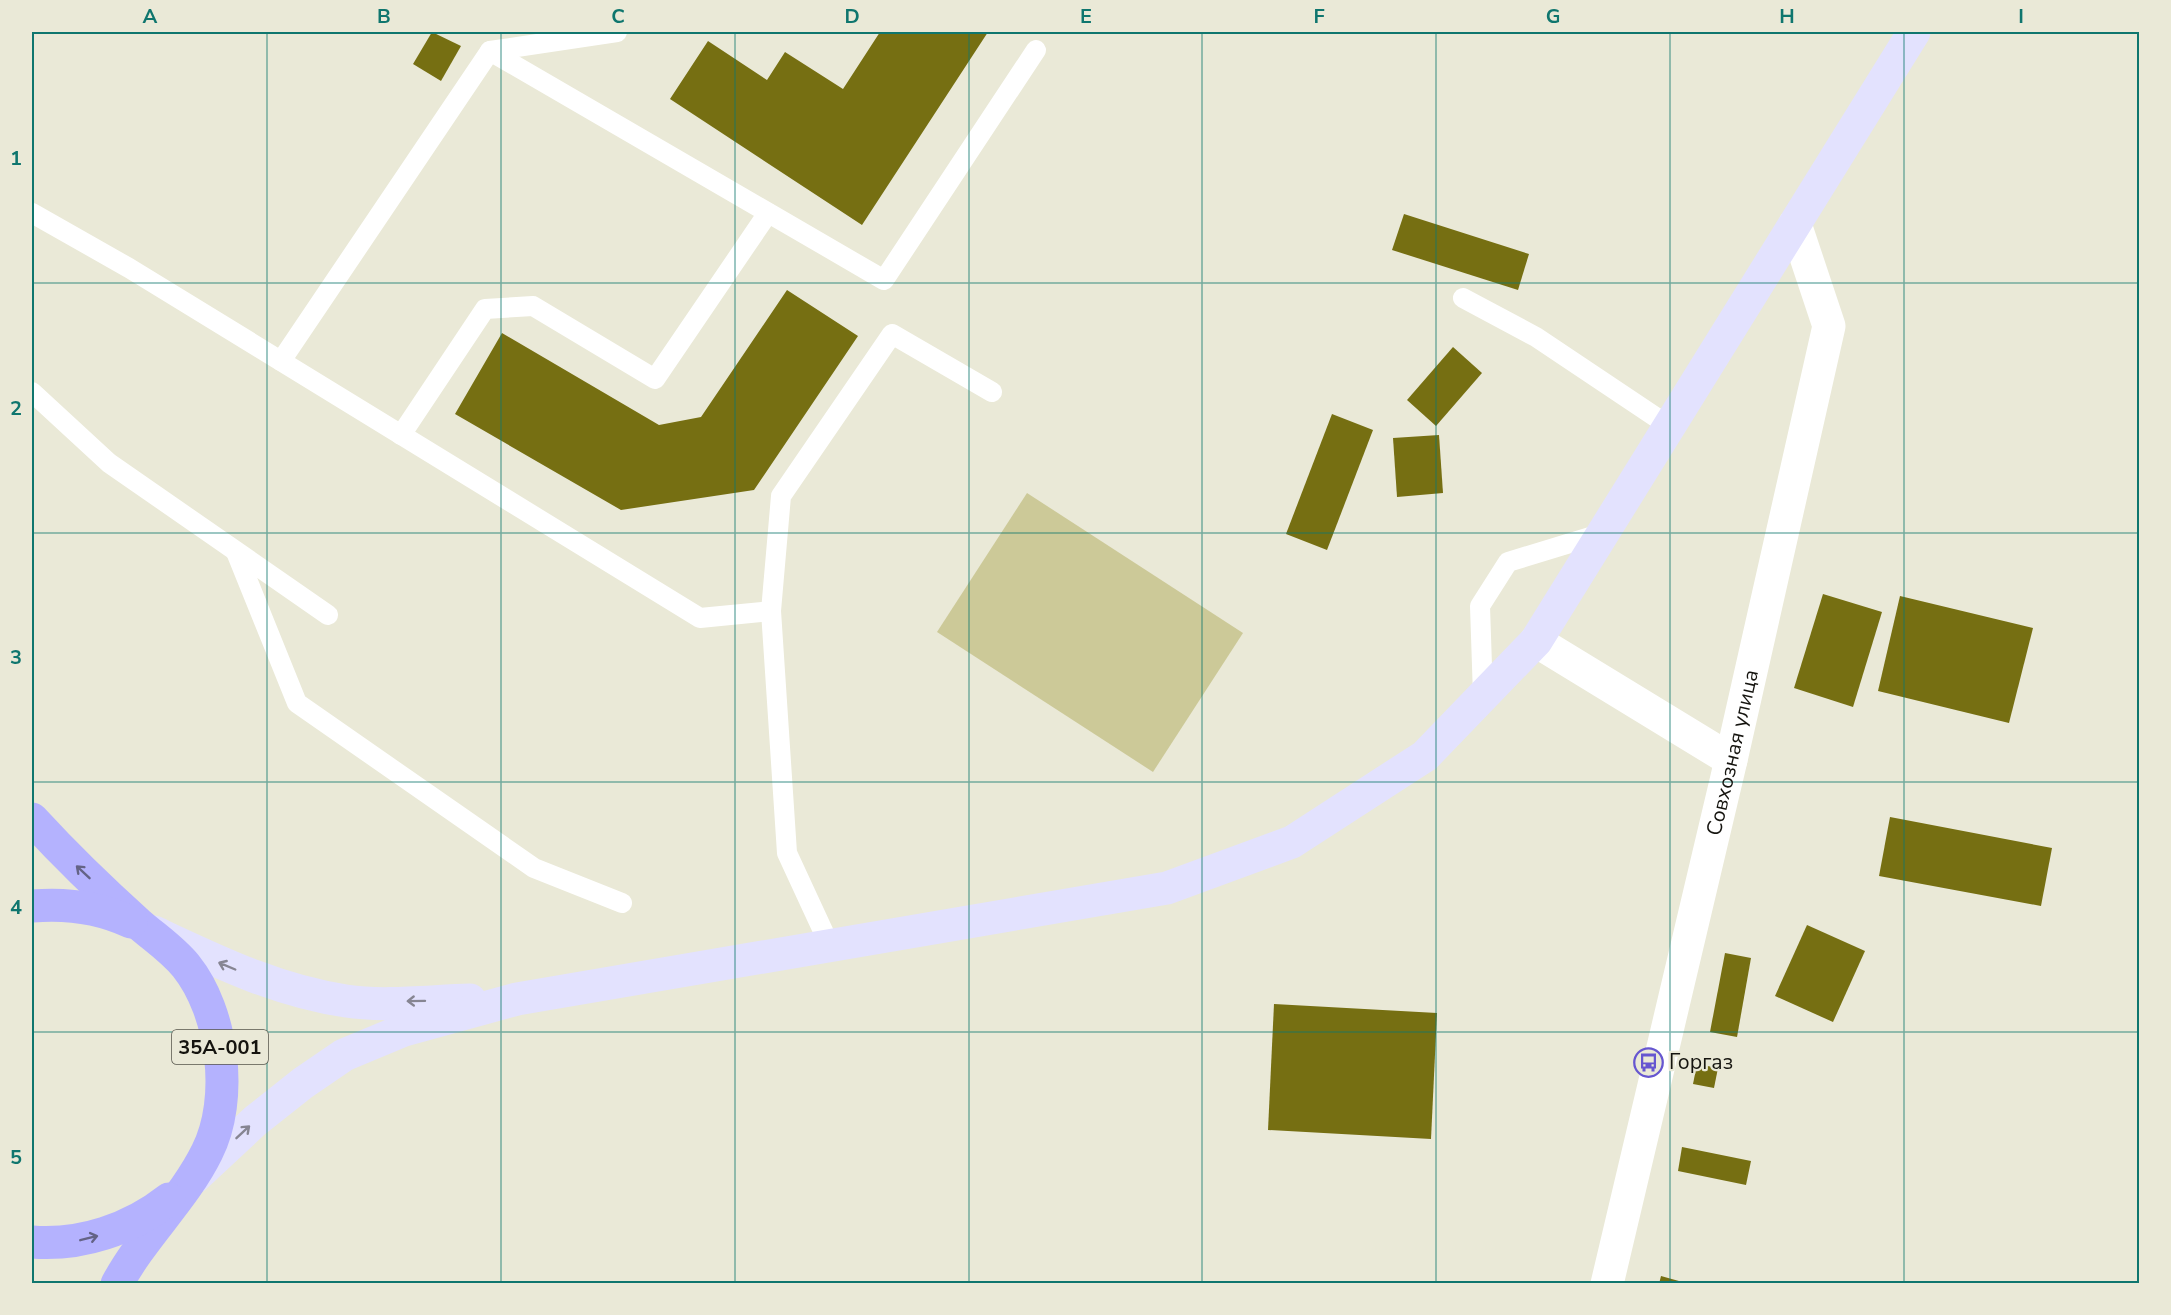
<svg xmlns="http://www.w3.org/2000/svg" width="2171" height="1315" viewBox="0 0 2171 1315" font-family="'Nunito Sans',sans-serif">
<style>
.green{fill:#ccc998}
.building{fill:#766f12}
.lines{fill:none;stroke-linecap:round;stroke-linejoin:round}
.service{stroke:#fff;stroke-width:20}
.minor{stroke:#fff;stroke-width:33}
.secondary{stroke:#e3e2fe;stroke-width:33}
.trunk{stroke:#b4b2fe;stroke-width:33}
.oneway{stroke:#646386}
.oneway2{stroke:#868592}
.grid{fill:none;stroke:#0f766e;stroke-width:1.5;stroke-opacity:0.55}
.labels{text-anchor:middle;stroke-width:4.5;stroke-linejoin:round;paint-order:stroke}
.shield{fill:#eae9d7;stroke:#55544b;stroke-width:1.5}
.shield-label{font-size:20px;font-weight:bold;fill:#15140f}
.street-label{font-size:21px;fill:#15140f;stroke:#eae9d7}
.poi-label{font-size:21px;fill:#15140f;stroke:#eae9d7;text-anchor:start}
.neatline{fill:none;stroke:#0f766e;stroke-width:2}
.grid-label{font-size:20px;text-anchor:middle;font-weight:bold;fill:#0f766e}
</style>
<rect width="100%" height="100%" fill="#eae9d7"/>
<polygon class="green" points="1027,493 1243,633 1153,772 937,632"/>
<g class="building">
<polygon points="432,32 461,46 441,81 413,64"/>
<polygon points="880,32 988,32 862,225 670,99 708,41 767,80 785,52 843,89"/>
<polygon points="1404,214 1529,254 1518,290 1392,250"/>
<polygon points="787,290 858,336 754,490 621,510 455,414 502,333 659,425 701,417"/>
<polygon points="1453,347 1482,373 1436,426 1407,400"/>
<polygon points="1332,414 1373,430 1327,550 1286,534"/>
<polygon points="1439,435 1443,493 1397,497 1393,438"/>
<polygon points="1823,594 1882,612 1853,707 1794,688"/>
<polygon points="1900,596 2033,628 2009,723 1878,691"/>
<polygon points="1890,817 2052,848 2041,906 1879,876"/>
<polygon points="1807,925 1865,951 1833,1022 1775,996"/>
<polygon points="1725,953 1751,958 1737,1037 1710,1032"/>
<polygon points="1274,1004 1437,1013 1431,1139 1268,1130"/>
<polygon points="1697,1064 1718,1068 1714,1088 1693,1084"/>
<polygon points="1682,1147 1751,1161 1746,1185 1678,1171"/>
<polygon points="1661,1276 1686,1283 1686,1284 1659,1284"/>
</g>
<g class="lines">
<g class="service">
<polyline points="490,51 617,32"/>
<polyline points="32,213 129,268 700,618 771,611"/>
<polyline points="1463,298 1536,337 1669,426"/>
<polyline points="281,361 490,51 884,280 1036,50"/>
<polyline points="32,392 109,463 328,615"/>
<polyline points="401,435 485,309 533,306 655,379 768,213"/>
<polyline points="236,552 297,703 534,868 622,903"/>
<polyline points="1483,696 1480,606 1508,562 1603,533"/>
<polyline points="830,946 787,853 771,611 781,496 892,334 992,392"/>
</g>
<g class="minor">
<polyline points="1536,641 1731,760"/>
<path id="s1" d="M1607,1284l124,-524 98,-434 -34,-102"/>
</g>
<g class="secondary">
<path d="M154,932c62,29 123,59 192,69 38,6 85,0 124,-1"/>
<polyline points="195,1177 255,1121 303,1083 344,1055 404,1030 517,999 1167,888 1292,842 1425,756 1536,641 1914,32"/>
</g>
<g class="trunk">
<path d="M32,819c34,37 69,71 107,105 16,14 33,25 47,42 37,46 48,133 21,186 -23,47 -65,85 -90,132"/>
<path d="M32,906c35,-3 67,1 99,16"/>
<path d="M32,1242c49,4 99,-13 137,-43"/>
</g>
</g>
<defs><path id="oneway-shaft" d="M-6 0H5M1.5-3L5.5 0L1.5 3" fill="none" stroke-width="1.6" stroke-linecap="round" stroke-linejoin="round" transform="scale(1.5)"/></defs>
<g class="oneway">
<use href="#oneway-shaft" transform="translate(83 872) rotate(-137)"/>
<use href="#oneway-shaft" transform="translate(89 1238) rotate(-14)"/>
</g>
<g class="oneway2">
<use href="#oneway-shaft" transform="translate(227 966) rotate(-157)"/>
<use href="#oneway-shaft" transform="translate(416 1001) rotate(179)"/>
<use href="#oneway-shaft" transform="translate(243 1132) rotate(-43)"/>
</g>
<path class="grid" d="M267,32v1252M501,32v1252M735,32v1252M969,32v1252M1202,32v1252M1436,32v1252M1670,32v1252M1904,32v1252M32,283h2108M32,533h2108M32,782h2108M32,1032h2108"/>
<defs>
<symbol id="bus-ring" viewBox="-11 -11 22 22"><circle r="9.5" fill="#eae9d7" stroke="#6656d0" stroke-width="1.5"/><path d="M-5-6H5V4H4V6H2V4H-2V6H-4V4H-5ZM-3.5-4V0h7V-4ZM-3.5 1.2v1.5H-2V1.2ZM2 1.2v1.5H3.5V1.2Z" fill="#6656d0"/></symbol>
</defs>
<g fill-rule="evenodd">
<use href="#bus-ring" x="1632" y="1046" width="33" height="33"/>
</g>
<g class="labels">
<rect class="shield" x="172" y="1030" width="96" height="34" rx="4.5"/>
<g class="shield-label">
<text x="220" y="1054">35А-001</text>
</g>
<g class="street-label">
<text dy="7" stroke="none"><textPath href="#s1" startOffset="546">Совхозная улица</textPath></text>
</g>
<g class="poi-label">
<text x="1669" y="1069">Горгаз</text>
</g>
</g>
<rect width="2171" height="1315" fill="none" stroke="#eae9d7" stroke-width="66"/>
<rect x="33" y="33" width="2105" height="1249" class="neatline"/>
<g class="grid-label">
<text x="150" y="23">A</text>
<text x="384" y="23">B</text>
<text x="618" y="23">C</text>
<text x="852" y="23">D</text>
<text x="1086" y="23">E</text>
<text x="1319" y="23">F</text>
<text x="1553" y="23">G</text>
<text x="1787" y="23">H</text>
<text x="2021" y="23">I</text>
<text x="16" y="165">1</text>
<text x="16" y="415">2</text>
<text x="16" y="664">3</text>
<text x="16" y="914">4</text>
<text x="16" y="1164">5</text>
</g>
</svg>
